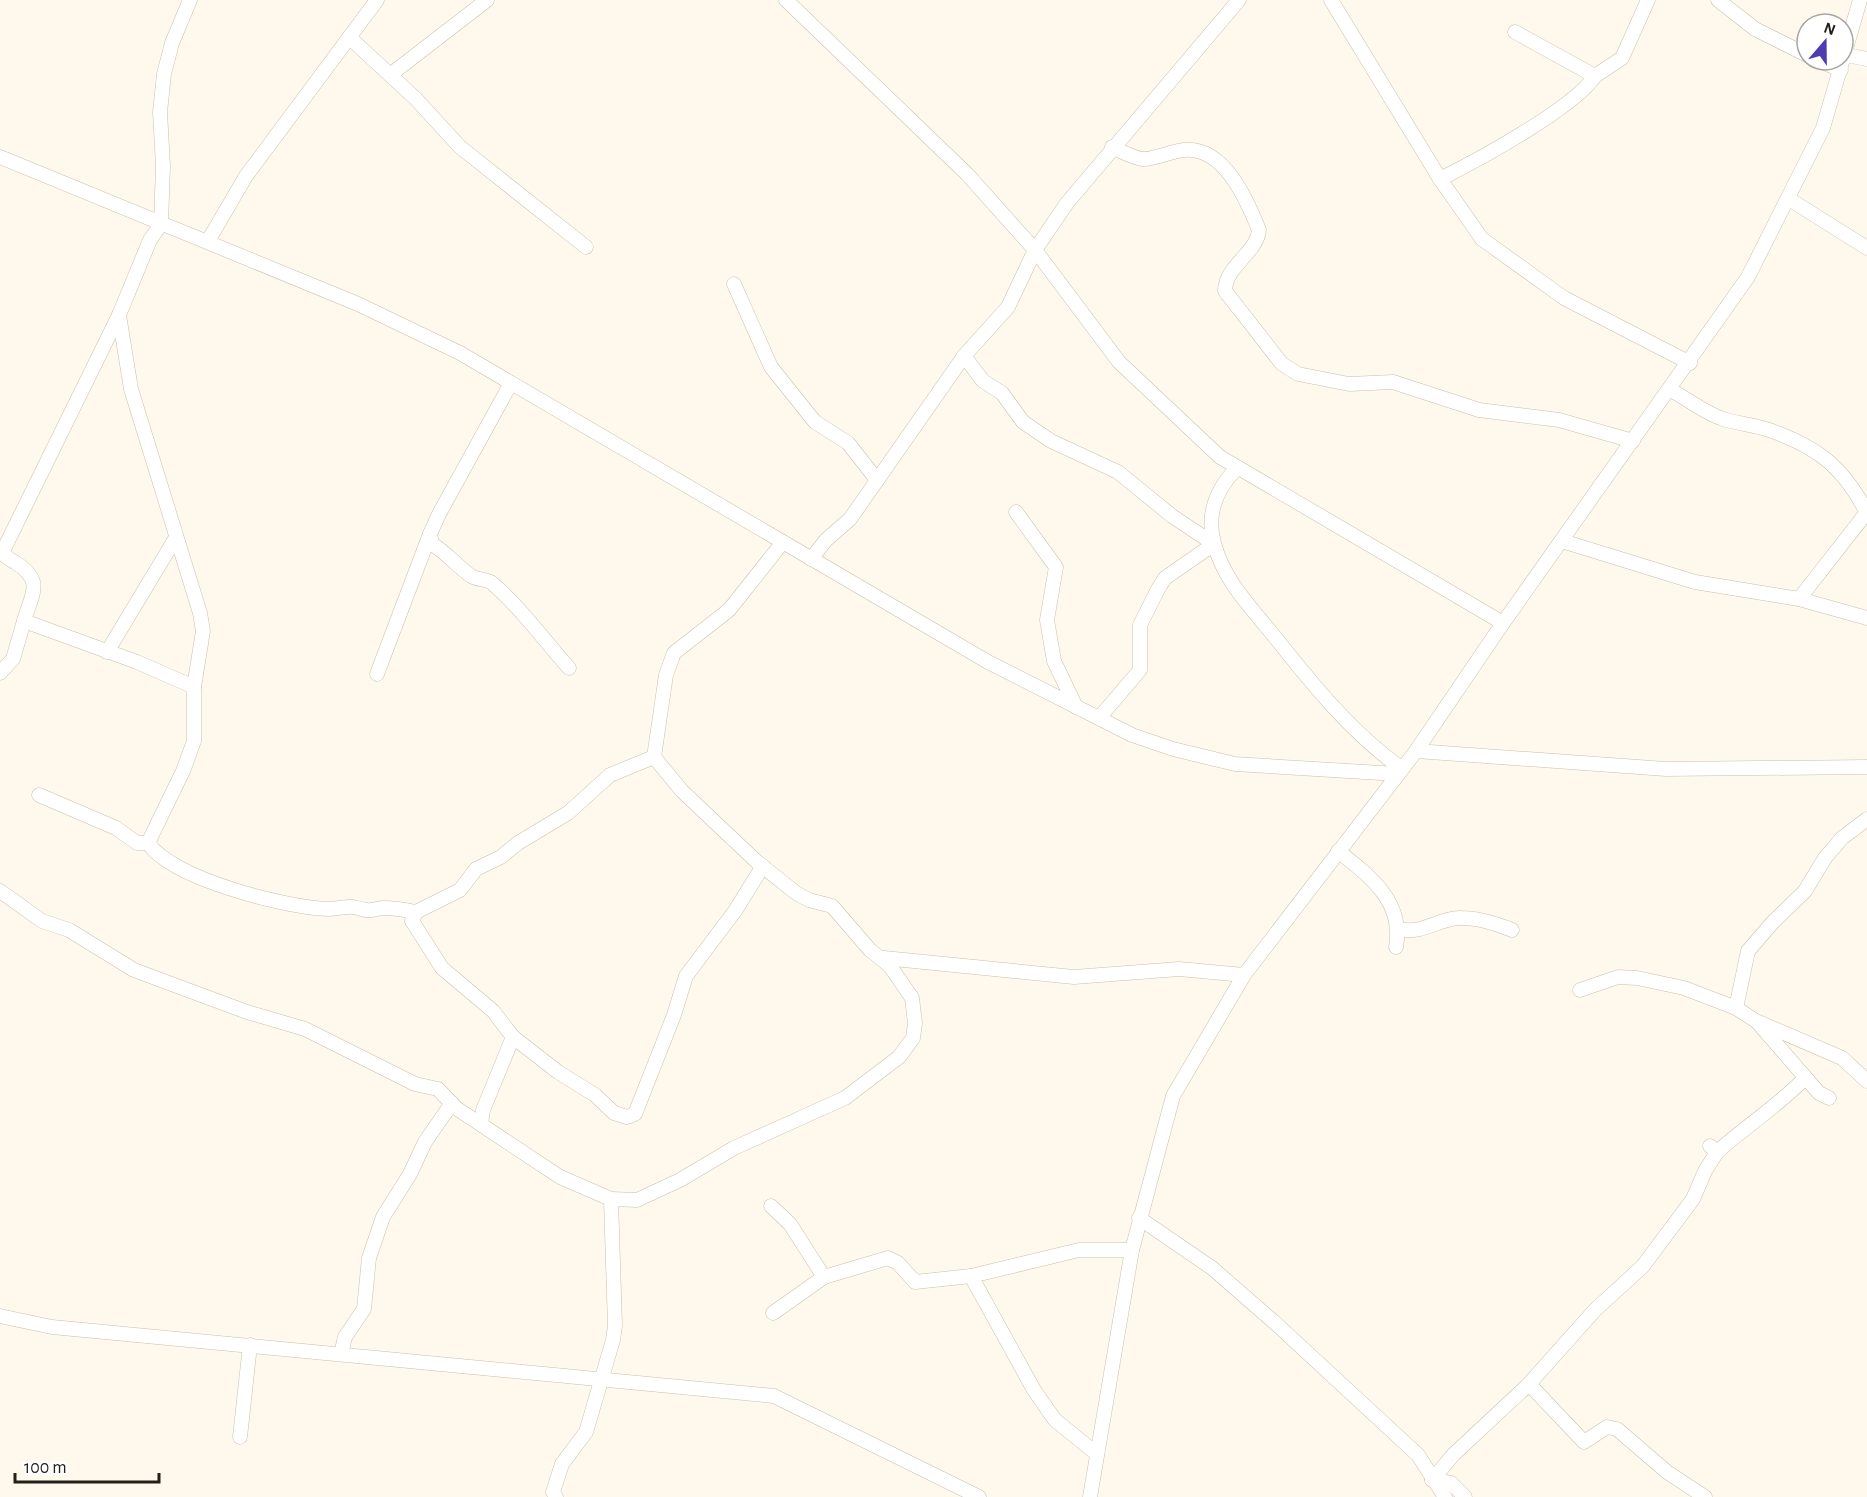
<svg xmlns="http://www.w3.org/2000/svg" width="1867" height="1497" viewBox="0 0 1867 1497" font-family="'Alegreya Sans',sans-serif">
<style>
.lines{fill:none;stroke-linecap:round;stroke-linejoin:round}
.minor-casing{stroke:#c9c1ad;stroke-width:15}
.minor{stroke:#fff;stroke-width:14}
</style>
<rect width="100%" height="100%" fill="#fef9ec"/>
<g class="lines">
<defs>
<g id="minor">
<path d="M190,0l-18,43 -8,31 -4,38 3,54 -2,58 -11,16 -31,75 -116,236c2,7 7,8 13,12 29,18 15,32 8,58l113,41 57,25"/>
<polyline points="786,0 967,174 1035,250 1119,362 1220,457 1503,623"/>
<polyline points="1331,0 1440,179 1482,239 1564,298 1690,363"/>
<polyline points="1718,0 1755,29 1807,55"/>
<polyline points="1515,32 1595,76 1622,58 1648,0"/>
<polyline points="349,37 416,99 460,147 586,247"/>
<polyline points="1846,55 1867,59"/>
<polyline points="1818,60 1841,70"/>
<polyline points="390,75 487,0"/>
<path d="M1112,147c9,4 21,11 31,12 9,1 29,-8 41,-9 40,-4 63,50 75,80 -2,23 -34,36 -34,61l57,73 16,10 51,10 44,-2 86,28 80,10 74,21"/>
<polyline points="0,157 358,304 460,353 988,662 1132,735 1173,749 1235,764 1397,774"/>
<path d="M1440,179c38,-19 134,-71 155,-103"/>
<polyline points="1789,199 1867,248"/>
<polyline points="208,241 246,176 377,0"/>
<polyline points="734,284 771,367 815,422 848,443 877,480"/>
<path d="M119,315l12,74 69,224 3,18 -9,56v54l-11,30 -35,72c24,36 139,65 181,66 7,0 13,-2 19,-2 6,-1 11,2 18,3 6,1 12,-2 18,-2 10,0 22,2 32,4l-4,9 30,47 51,43 20,26 -30,73 -2,14"/>
<polyline points="964,356 983,381 1002,393 1023,422 1051,441 1118,472 1172,516 1214,544 1165,578 1158,589 1140,625 1140,670 1099,718"/>
<path d="M511,383l-72,131 -9,20 2,10c15,9 25,22 39,32 6,4 16,3 21,7 29,25 51,56 77,85"/>
<path d="M1671,390c16,9 34,23 52,29 16,5 34,6 49,12 47,17 72,37 95,82"/>
<path d="M1237,468c-20,20 -31,46 -23,75 9,35 33,60 56,88 40,50 79,100 132,138"/>
<polyline points="1016,512 1056,567 1047,620 1054,661 1076,707"/>
<polyline points="1562,541 1695,582 1799,599 1867,618"/>
<polyline points="811,559 826,540 850,519 964,356 1008,307 1035,250 1067,203 1239,0"/>
<polyline points="1799,599 1867,512"/>
<polyline points="107,652 175,539"/>
<polyline points="0,673 13,659 24,621"/>
<polyline points="377,674 430,534"/>
<polyline points="1416,751 1666,769 1867,767"/>
<polyline points="654,757 666,675 674,653 729,610 783,542"/>
<polyline points="39,795 116,828 137,843 148,843"/>
<path d="M1338,851c33,26 66,51 58,96"/>
<polyline points="0,891 42,921 69,930 134,970 247,1012 305,1029 415,1084 438,1089 456,1108 560,1177 611,1199 615,1326 613,1340 586,1432 562,1464 553,1492 556,1497"/>
<polyline points="416,912 460,890 476,869 501,857 518,843 568,813 610,775 654,757 682,791 756,861 796,893 809,900 832,906 870,950 890,966 912,998 915,1023 913,1038 899,1057 845,1098 734,1148 680,1180 637,1200 611,1199"/>
<path d="M1399,929c25,6 40,-12 63,-11 17,0 35,6 50,12"/>
<polyline points="884,958 1074,977 1179,969 1244,975"/>
<polyline points="1580,990 1618,977 1637,978 1684,988 1736,1008 1756,1021 1842,1058 1867,1081"/>
<polyline points="1736,1008 1748,951 1773,922 1805,891 1825,858 1842,838 1867,819"/>
<polyline points="1759,1024 1819,1093 1829,1098"/>
<polyline points="513,1037 558,1072 595,1095 614,1113 627,1117 635,1114 674,1015 686,976 735,911 763,866"/>
<path d="M1710,1146l7,6c29,-26 61,-46 88,-74"/>
<polyline points="771,1206 790,1224 824,1277 773,1313"/>
<polyline points="1139,1218 1212,1268 1274,1322 1418,1455 1445,1497"/>
<polyline points="971,1276 1034,1390 1055,1420 1097,1454"/>
<polyline points="824,1277 888,1258 898,1263 915,1282 971,1276 1079,1250 1132,1250"/>
<polyline points="0,1316 52,1327 774,1396 979,1497"/>
<polyline points="341,1354 345,1337 364,1309 369,1258 383,1217 410,1174 425,1142 452,1103"/>
<polyline points="1529,1384 1595,1310 1643,1266 1693,1199 1705,1171 1717,1152"/>
<polyline points="240,1437 250,1345"/>
<polyline points="1432,1480 1454,1454 1529,1384 1584,1442 1607,1427 1617,1429 1667,1472 1705,1497"/>
<polyline points="1432,1480 1451,1483 1465,1497"/>
<polyline points="1090,1497 1132,1250 1173,1096 1244,975 1416,751 1503,623 1748,277 1823,128 1860,0"/>
</g>
</defs>
<use href="#minor" class="minor-casing"/>
<use href="#minor" class="minor"/>
</g>
<g transform="translate(1825 42) rotate(20)"><circle r="28" fill="#ffffff" stroke="#a7a6a3" stroke-width="1.5"/>
<path d="M0-4.5L10 22L0 15L-10 22Z" fill="#4f3cb3"/>
<text y="-9" font-size="16" font-weight="bold" text-anchor="middle" fill="#232019">N</text>
</g>
<path d="M15 1473v9h144v-9" fill="none" stroke="#232019" stroke-width="3"/>
<text x="24" y="1473" font-size="18" fill="#232019" stroke="#ffffff" stroke-width="4.5" paint-order="stroke">100 m</text>
</svg>
